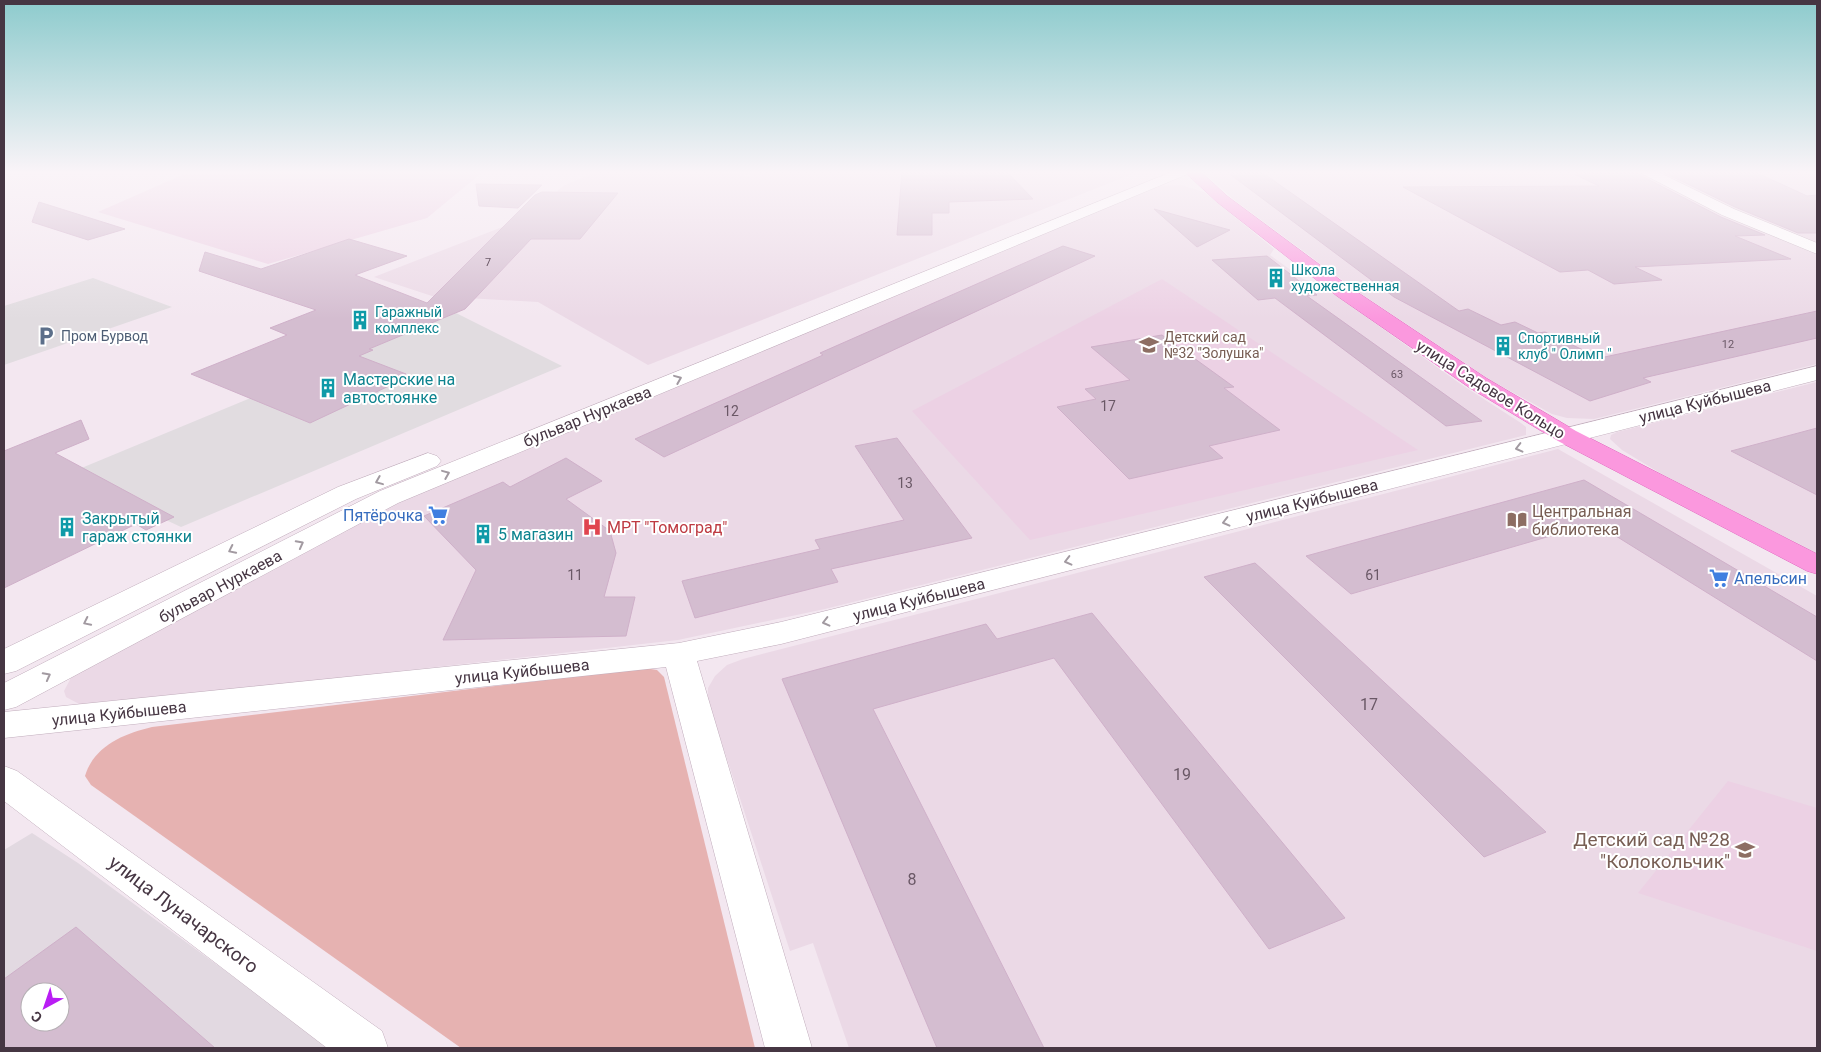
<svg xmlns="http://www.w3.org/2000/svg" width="1821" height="1052" viewBox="0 0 1821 1052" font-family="Roboto,sans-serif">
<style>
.residential{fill:#ebd9e6}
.industrial{fill:#e2d9e1;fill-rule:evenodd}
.education{fill:#ecd1e4}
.green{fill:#e6b2b1}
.parking{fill:#e1dce0}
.building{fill:#d4bdd0;stroke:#cfb0c9;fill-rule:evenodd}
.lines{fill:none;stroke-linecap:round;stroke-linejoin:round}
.minor-casing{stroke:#c1adbc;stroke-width:1}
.major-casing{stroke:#e068bf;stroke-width:1}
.minor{fill:#fff;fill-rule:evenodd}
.major{fill:#fb98de;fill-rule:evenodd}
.oneway{stroke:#a29aa1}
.labels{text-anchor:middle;stroke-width:4;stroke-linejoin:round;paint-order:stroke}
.far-number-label{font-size:11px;fill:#6a5866}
.far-culture-label{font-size:14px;fill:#0d838f;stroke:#fff;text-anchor:start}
.far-service-label{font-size:14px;fill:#4e5e75;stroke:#fff;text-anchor:start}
.far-education-label{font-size:14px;fill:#785e54;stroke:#fff;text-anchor:start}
.number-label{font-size:14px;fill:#6a5866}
.culture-label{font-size:16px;fill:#0d838f;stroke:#fff;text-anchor:start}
.street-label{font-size:16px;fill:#463643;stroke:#fff}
.education-label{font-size:16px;fill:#785e54;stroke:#fff;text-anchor:start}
.shop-label{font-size:16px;fill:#366cbe;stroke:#fff;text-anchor:end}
.health-label{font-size:16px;fill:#be3a42;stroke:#fff;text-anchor:start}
.near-number-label{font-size:16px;fill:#6a5866}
.near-education-label{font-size:19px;fill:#785e54;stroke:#fff;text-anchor:end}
.near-street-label{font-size:19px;fill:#463643;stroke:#fff}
</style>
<rect width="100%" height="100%" fill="#f3e7f0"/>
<g class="residential">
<polygon points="598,171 714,171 751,177 754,171 1140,171 648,365 538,302 432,296 374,277 528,217 563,186"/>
<polygon points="1202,171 1637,171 1720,212 1817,253 1817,364 1594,419 1567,418 1552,414 1492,381 1357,291 1233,199"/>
<polygon points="1653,171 1817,171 1817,245 1767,225"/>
<polygon points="1181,185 1204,192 1274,249 1270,255 1303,279 1320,284 1462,385 1521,423 1526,427 1526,435 825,609 678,640 94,705 81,705 66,697 64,691 73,674 374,509 1158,186"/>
<polygon points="1817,382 1817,554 1660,473 1622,450 1610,439 1611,435 1617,432"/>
<polygon points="1558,449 1817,596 1817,1048 849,1048 813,943 790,951 708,701 708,688 715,676 727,665 743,659"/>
</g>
<path class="industrial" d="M32,833l46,30 253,185h-327v-198zM30,992h30v30h-30z"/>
<g class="education">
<polygon points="252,171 484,171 427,218 268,264 98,212 182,175 245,175"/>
<polygon points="1162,279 1418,450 1030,540 912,411"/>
<polygon points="1728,781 1817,808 1817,951 1638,893"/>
</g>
<path class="green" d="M645,668l12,2 7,7 91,371h-294l-370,-263 -6,-9c9,-30 38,-42 67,-49z"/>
<g class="parking">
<polygon points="93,278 172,307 4,365 4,306"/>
<polygon points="456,313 562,366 181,527 67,474"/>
</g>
<g class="building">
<polygon points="902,171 1007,172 1033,199 949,202 949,213 932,213 932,235 897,235"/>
<polygon points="1233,171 1260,171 1459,311 1468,309 1501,325 1515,322 1538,333 1545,332 1600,358 1817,311 1817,338 1643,378 1651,382 1590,401 1394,297 1231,175"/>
<polygon points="1753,171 1807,196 1817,195 1817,233 1798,233 1735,207 1663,172"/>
<polygon points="1636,173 1721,217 1765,235 1735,236 1791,259 1635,267 1662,280 1614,284 1588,270 1560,272 1403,187 1599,186 1574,174"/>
<polygon points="476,184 542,185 518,208 479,206"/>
<polygon points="542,192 618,193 580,239 531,239 465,309 369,349 373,350 359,356 406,374 401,376 406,378 310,423 191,374 287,335 270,328 316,310 199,271 205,252 261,269 349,239 407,256 355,275 427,303 535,195"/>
<polygon points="39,202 125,229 88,240 32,222"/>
<polygon points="1154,209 1230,230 1197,247"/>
<polygon points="1063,246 1095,256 664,457 635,439 823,355 820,353"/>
<polygon points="1267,256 1317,295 1307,296 1482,421 1446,426 1275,298 1258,300 1212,260"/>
<polygon points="1162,335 1234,387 1224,388 1280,430 1209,446 1223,458 1129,479 1057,407 1096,399 1085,389 1130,380 1091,347"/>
<polygon points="81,420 89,439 55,453 174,517 146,530 136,524 4,588 4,451"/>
<polygon points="1817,428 1817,495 1731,451"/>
<polygon points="897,438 972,538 831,569 838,582 695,618 682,581 820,549 815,540 904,520 855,446"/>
<polygon points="566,458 602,481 566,499 610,531 616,553 604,597 635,597 626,636 443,640 476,570 424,516 503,482 510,487"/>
<polygon points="1584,480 1817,617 1817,661 1595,523 1351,594 1306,556"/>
<polygon points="1255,563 1265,572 1546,832 1484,857 1204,577"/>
<polygon points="1092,613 1345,918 1269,949 1054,658 873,709 1044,1048 937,1048 782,679 986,624 997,639"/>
<path d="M76,927l139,121h-211v-69zM30,992h30v30h-30z"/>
</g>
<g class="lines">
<defs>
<g id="minor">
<polygon points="1174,171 1195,171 398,503 16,707 4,710 4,683 380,491"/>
<polygon points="1637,171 1656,171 1734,209 1817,243 1817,254 1722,215"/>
<polygon points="1817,366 1817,380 781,644 697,661 812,1048 765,1048 666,667 4,738 4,712 679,643 781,622"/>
<polygon points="428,453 437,456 441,461 437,466 356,499 16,671 4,674 4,649 338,487"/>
<polygon points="4,766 17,771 382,1031 388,1048 327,1048 4,801"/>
</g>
<polygon id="major" points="1184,171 1200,171 1227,196 1351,288 1486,378 1576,431 1817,554 1817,574 1807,571 1558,441 1470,388 1337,296 1217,202"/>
</defs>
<use href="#minor" class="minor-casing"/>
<use href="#major" class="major-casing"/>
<use href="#minor" class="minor"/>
<use href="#major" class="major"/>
</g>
<defs><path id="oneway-chevron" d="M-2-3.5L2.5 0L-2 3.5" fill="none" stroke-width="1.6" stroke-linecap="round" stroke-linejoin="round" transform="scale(1.25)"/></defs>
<g class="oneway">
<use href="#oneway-chevron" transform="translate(678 379) rotate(-22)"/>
<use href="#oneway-chevron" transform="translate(1519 448) rotate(166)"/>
<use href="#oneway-chevron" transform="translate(446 474) rotate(-22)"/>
<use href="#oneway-chevron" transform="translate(379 481) rotate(158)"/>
<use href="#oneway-chevron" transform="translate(1226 522) rotate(166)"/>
<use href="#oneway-chevron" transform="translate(300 544) rotate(-28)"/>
<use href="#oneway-chevron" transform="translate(232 550) rotate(154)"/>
<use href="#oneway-chevron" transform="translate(1068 561) rotate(166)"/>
<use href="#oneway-chevron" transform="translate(87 622) rotate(154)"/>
<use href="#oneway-chevron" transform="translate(826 622) rotate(166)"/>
<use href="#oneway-chevron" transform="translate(47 676) rotate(-28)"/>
</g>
<linearGradient id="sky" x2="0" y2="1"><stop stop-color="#8dcbcd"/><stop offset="0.54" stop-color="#faf4f8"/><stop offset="1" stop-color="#faf4f8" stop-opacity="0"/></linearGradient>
<rect width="1821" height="319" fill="url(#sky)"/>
<defs>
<symbol id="building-bare" viewBox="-9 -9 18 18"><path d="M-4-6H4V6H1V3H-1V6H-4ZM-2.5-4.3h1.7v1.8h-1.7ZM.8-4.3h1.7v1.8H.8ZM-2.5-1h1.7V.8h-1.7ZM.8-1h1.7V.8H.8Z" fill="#0f9aa8" stroke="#fff" stroke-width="2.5" paint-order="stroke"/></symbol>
<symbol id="parking-bare" viewBox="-9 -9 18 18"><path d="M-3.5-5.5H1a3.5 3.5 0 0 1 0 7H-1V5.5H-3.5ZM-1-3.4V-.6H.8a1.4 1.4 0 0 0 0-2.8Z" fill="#5c6f8a" stroke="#fff" stroke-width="2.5" paint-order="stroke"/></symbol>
<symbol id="school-bare" viewBox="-9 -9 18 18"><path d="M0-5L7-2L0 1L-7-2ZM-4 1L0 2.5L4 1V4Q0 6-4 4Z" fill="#8d6e63" stroke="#fff" stroke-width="2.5" paint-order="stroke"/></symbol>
<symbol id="supermarket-bare" viewBox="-9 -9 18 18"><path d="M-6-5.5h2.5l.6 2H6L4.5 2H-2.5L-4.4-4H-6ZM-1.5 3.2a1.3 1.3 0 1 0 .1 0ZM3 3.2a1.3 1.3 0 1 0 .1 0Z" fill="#3f7fe0" stroke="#fff" stroke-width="2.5" paint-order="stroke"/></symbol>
<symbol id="library-bare" viewBox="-9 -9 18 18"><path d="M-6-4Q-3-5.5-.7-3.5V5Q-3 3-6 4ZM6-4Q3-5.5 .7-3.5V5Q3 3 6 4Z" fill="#8d6e63" stroke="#fff" stroke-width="2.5" paint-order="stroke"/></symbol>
<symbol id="hospital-bare" viewBox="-9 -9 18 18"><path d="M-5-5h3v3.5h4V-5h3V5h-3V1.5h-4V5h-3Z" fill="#e0444e" stroke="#fff" stroke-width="2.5" paint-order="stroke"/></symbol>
</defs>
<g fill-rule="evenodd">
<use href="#building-bare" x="1262" y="264" width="28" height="28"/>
<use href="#building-bare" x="346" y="306" width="28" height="28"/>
<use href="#parking-bare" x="32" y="322" width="28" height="28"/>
<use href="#school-bare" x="1135" y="331" width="28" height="28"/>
<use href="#building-bare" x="1489" y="332" width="28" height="28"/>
<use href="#building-bare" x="314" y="374" width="28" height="28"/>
<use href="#supermarket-bare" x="424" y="501" width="28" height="28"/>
<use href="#library-bare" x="1503" y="506" width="28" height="28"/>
<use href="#building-bare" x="53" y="513" width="28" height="28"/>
<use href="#hospital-bare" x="578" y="513" width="28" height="28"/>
<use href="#building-bare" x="469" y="520" width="28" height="28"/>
<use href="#supermarket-bare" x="1705" y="564" width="28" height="28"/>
<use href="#school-bare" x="1731" y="836" width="28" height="28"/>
</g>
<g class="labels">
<g class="far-number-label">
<text x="488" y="266">7</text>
<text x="1728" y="348">12</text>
<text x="1397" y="378">63</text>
</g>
<g class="far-culture-label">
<text x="1291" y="275">Школа<tspan x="1291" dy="16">художественная</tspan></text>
<text x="375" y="317">Гаражный<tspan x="375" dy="16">комплекс</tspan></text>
<text x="1518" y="343">Спортивный<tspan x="1518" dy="16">клуб " Олимп "</tspan></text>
</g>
<g class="far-service-label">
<text x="61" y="341">Пром Бурвод</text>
</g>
<g class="far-education-label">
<text x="1164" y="342">Детский сад<tspan x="1164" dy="16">№32 "Золушка"</tspan></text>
</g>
<g class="number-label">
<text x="1108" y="411">17</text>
<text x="731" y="416">12</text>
<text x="905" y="488">13</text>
<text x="575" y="580">11</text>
<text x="1373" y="580">61</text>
</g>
<g class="culture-label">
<text x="343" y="385">Мастерские на<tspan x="343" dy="18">автостоянке</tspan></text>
<text x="82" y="524">Закрытый<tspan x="82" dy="18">гараж стоянки</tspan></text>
<text x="498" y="540">5 магазин</text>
</g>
<g class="street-label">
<text transform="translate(1491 389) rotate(32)" y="6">улица Садовое Кольцо</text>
<text transform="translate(1705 401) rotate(-14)" y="6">улица Куйбышева</text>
<text transform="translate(587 416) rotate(-22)" y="6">бульвар Нуркаева</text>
<text transform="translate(1312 500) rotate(-14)" y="6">улица Куйбышева</text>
<text transform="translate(220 586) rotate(-28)" y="6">бульвар Нуркаева</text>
<text transform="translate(919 599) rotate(-14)" y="6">улица Куйбышева</text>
<text transform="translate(522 671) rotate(-6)" y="6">улица Куйбышева</text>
<text transform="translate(119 713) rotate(-6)" y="6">улица Куйбышева</text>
</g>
<g class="education-label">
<text x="1532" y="517">Центральная<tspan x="1532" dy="18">библиотека</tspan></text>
</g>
<g class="shop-label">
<text x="423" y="521">Пятёрочка</text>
<text x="1734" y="584" text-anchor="start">Апельсин</text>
</g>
<g class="health-label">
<text x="607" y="533">МРТ "Томоград"</text>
</g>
<g class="near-number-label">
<text x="1369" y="710">17</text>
<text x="1182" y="780">19</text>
<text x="912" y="885">8</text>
</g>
<g class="near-education-label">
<text x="1730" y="846">Детский сад №28<tspan x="1730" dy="22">"Колокольчик"</tspan></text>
</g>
<g class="near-street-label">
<text transform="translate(184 914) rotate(37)" y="7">улица Луначарского</text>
</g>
</g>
<rect width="1821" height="1052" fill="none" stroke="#463643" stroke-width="10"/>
<g transform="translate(45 1007) rotate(220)"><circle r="24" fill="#ffffff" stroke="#b5afb4"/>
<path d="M0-4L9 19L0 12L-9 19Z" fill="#b91df4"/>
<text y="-8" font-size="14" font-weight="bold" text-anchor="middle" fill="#463643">С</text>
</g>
</svg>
